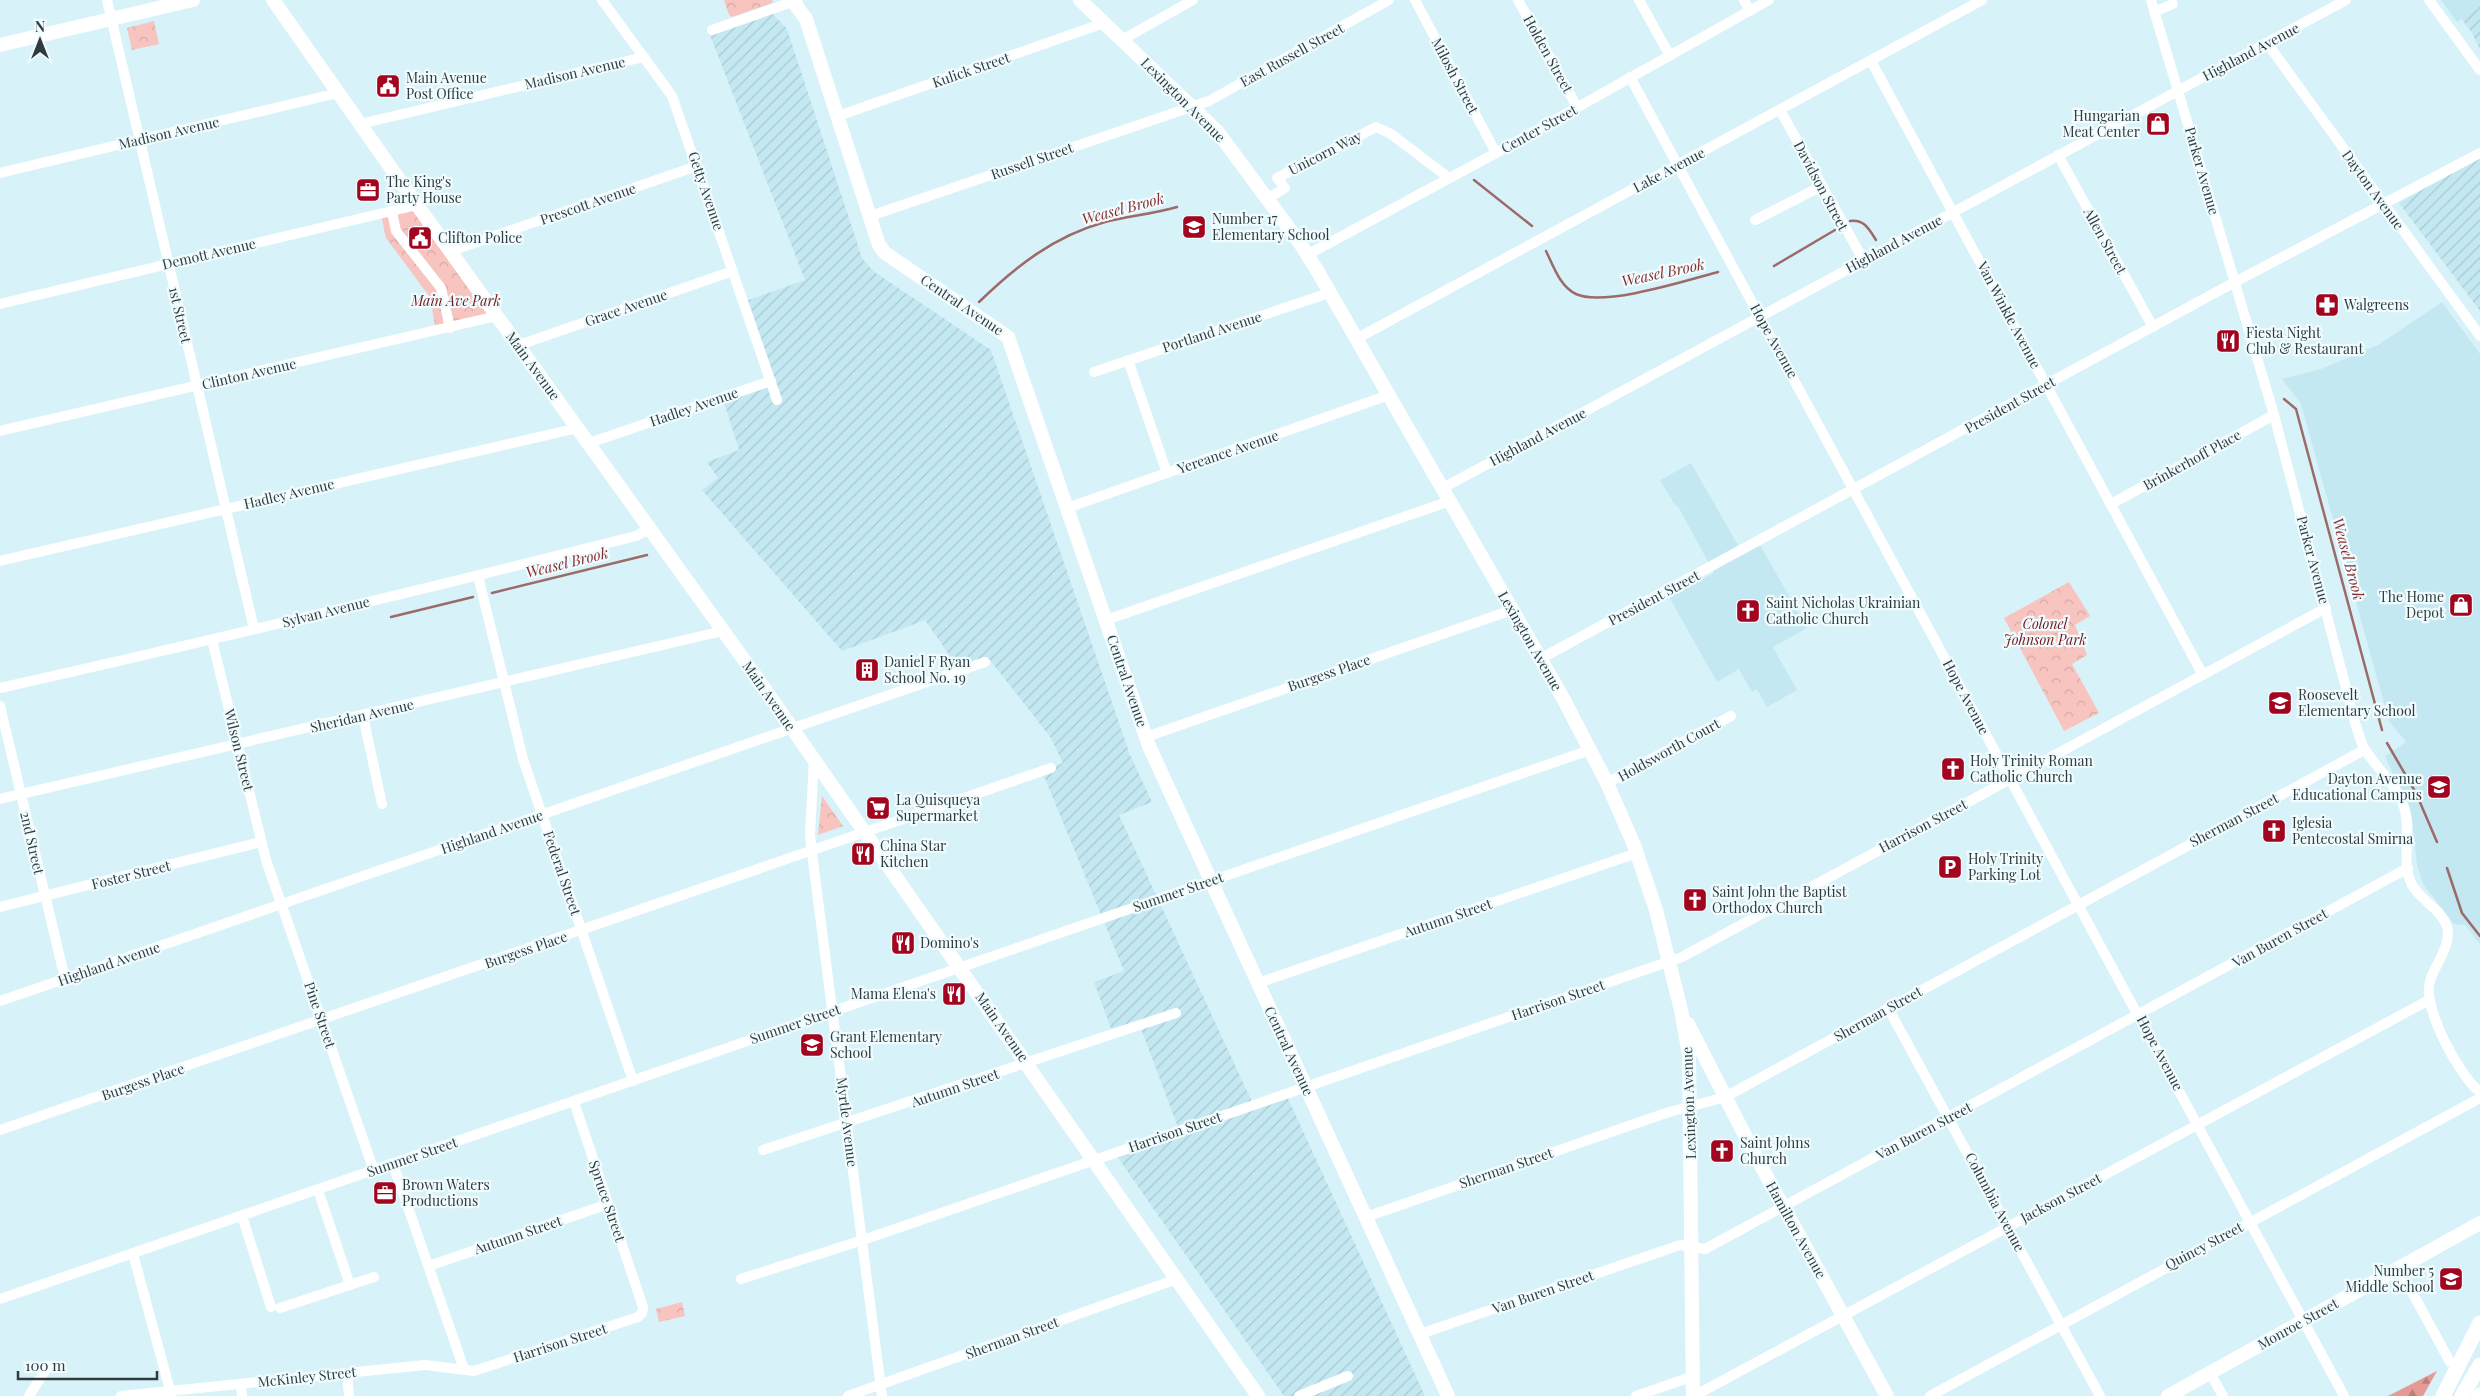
<svg xmlns="http://www.w3.org/2000/svg" width="2480" height="1396" viewBox="0 0 2480 1396" font-family="'Playfair Display',serif">
<style>
.built{fill:#c4e8f1}
.industrial{fill:url(#industrial-furrows)}
.forest{fill:url(#forest-firs)}
.park{fill:url(#park-crowns)}
.lines{fill:none;stroke-linecap:round;stroke-linejoin:round}
.stream{stroke:#9c6b69;stroke-width:2.5}
.minor{stroke:#fff;stroke-width:10}
.major{stroke:#fff;stroke-width:14}
.highway{stroke:#fff;stroke-width:15}
.labels{text-anchor:middle;stroke-width:4.5;stroke-linejoin:round;paint-order:stroke}
.street-label{font-size:14px;fill:#303b3e;stroke:#f1fcff}
.poi-label{font-size:14px;fill:#303b3e;stroke:#f1fcff;text-anchor:start}
.park-label{font-size:14px;font-style:italic;fill:#731a1e;stroke:#f1fcff}
.water-label{font-size:15px;font-style:italic;fill:#872d2e;stroke:#f1fcff}
</style>
<defs>
<pattern id="industrial-furrows" width="10" height="10" patternUnits="userSpaceOnUse" patternTransform="scale(1.25)"><rect width="10" height="10" fill="#c4e8f1"/><path d="M-1 1l2-2M0 10L10 0M9 11l2-2" fill="none" stroke="#a9c8d0"/></pattern>
<pattern id="forest-firs" width="22" height="20" patternUnits="userSpaceOnUse" patternTransform="scale(1.25)"><rect width="22" height="20" fill="#e69a95"/><path d="M5 1l3.5 6h-7zM16 11l3.5 6h-7z" fill="#bb7f7b"/></pattern>
<pattern id="park-crowns" width="20" height="18" patternUnits="userSpaceOnUse" patternTransform="scale(1.25)"><rect width="20" height="18" fill="#f8c4c0"/><path d="M2 6a3 3 0 1 1 6 0M12 15a3 3 0 1 1 6 0" fill="none" stroke="#d5a9a6"/></pattern>
</defs>
<rect width="100%" height="100%" fill="#d7f2f9"/>
<g class="built">
<polygon points="2441,0 2480,0 2480,4 2457,22"/>
<polygon points="2442,302 2480,354 2480,944 2465,925 2454,924 2423,884 2417,865 2412,819 2385,756 2406,742 2389,721 2301,404 2282,379 2321,369 2378,345"/>
<polygon points="1691,463 1743,554 1760,545 1807,628 1773,647 1797,690 1767,707 1757,689 1752,692 1739,669 1717,682 1669,597 1714,573 1678,506 1675,505 1660,480"/>
</g>
<g class="industrial">
<polygon points="2480,4 2480,49 2472,33 2461,18"/>
<polygon points="772,13 787,29 862,258 873,271 991,350 1130,755 1152,802 1119,815 1253,1104 1285,1092 1425,1396 1284,1396 1114,1152 1179,1130 1140,1026 1113,1034 1094,982 1124,971 1042,771 1063,763 1051,738 990,660 945,675 952,659 925,620 842,651 702,490 718,478 707,462 739,450 722,396 771,379 746,301 805,280 708,30"/>
<polygon points="2480,158 2480,311 2399,203"/>
</g>
<polygon class="forest" points="2437,1371 2423,1396 2388,1396"/>
<g class="park">
<polygon points="724,0 772,0 773,1 772,3 732,17 729,15"/>
<polygon points="154,21 159,44 132,50 127,28"/>
<polygon points="417,205 497,316 436,331 430,297 386,238 381,214"/>
<polygon points="2069,582 2090,616 2075,625 2087,655 2072,664 2099,713 2064,731 2004,618"/>
<polygon points="822,796 843,826 818,835"/>
<polygon points="682,1302 685,1316 659,1322 656,1309"/>
</g>
<g class="lines">
<g class="stream">
<polyline points="1474,180 1532,226"/>
<path d="M1850,221c14,-2 19,8 26,19"/>
<path d="M1546,251c7,14 14,36 30,43 28,13 112,-14 142,-22"/>
<polyline points="1774,266 1835,230"/>
<path d="M979,302c36,-35 75,-66 126,-80 24,-6 48,-8 72,-15"/>
<polyline points="2284,399 2296,409 2382,730"/>
<polyline points="492,593 647,555"/>
<polyline points="391,617 473,597"/>
<polyline points="2387,743 2416,793 2437,842"/>
<polyline points="2447,868 2462,913 2480,936"/>
</g>
<g class="minor">
<polyline points="107,0 254,629"/>
<polyline points="602,0 672,96 777,400"/>
<polyline points="1415,0 1496,153"/>
<polyline points="1518,0 1577,107"/>
<polyline points="1639,0 1670,56"/>
<polyline points="1744,0 1750,11"/>
<path d="M2151,0l123,415 82,311c3,8 5,18 10,25 12,19 31,34 38,56 8,24 -3,53 7,76 8,17 30,25 36,44 5,18 -12,37 -17,54 -8,26 29,95 50,111"/>
<polyline points="2429,0 2480,70"/>
<polyline points="2154,12 2173,4"/>
<polyline points="712,30 798,0"/>
<polyline points="1122,40 1193,0"/>
<polyline points="2267,43 2480,336"/>
<polyline points="1871,61 2203,675"/>
<polyline points="1630,77 2344,1396"/>
<polyline points="1780,110 1864,261"/>
<polyline points="838,116 1104,23"/>
<polyline points="360,124 644,57"/>
<polyline points="2058,155 2153,327"/>
<polyline points="0,173 338,93"/>
<polyline points="1267,199 1285,188 1277,178 1376,127 1391,134 1449,178"/>
<polyline points="392,212 396,231 441,288 450,328"/>
<polyline points="870,216 1209,101 1389,0"/>
<polyline points="1755,220 1822,186"/>
<polyline points="451,251 697,166"/>
<polyline points="1307,255 1496,153 1769,0"/>
<polyline points="0,304 417,205"/>
<polyline points="1356,339 1982,0"/>
<polyline points="519,345 733,271"/>
<polyline points="1128,360 1167,473"/>
<polyline points="1094,372 1329,293"/>
<polyline points="0,431 497,316"/>
<polyline points="589,443 771,381"/>
<polyline points="1443,488 2346,0"/>
<polyline points="2111,504 2274,415"/>
<polyline points="1067,508 1389,395"/>
<polyline points="0,561 578,428"/>
<polyline points="478,576 523,759 633,1081"/>
<polyline points="1106,620 1450,501"/>
<polyline points="212,640 266,860 374,1171"/>
<polyline points="1540,659 2235,282 2480,153"/>
<path d="M0,688c213,-48 425,-99 636,-152l13,-7"/>
<polyline points="0,706 65,979"/>
<polyline points="363,716 382,804"/>
<polyline points="1146,737 1512,610"/>
<polyline points="814,759 810,835 814,869 882,1396"/>
<polyline points="1607,783 1731,716"/>
<polyline points="0,799 723,631"/>
<polyline points="0,907 261,842"/>
<polyline points="1258,983 1637,853"/>
<polyline points="0,1001 985,662"/>
<polyline points="1888,1008 2100,1396"/>
<polyline points="0,1130 1051,768"/>
<polyline points="763,1150 1176,1013"/>
<polyline points="393,1164 464,1369"/>
<polyline points="318,1190 350,1285"/>
<polyline points="242,1216 271,1307"/>
<polyline points="1366,1217 1666,1113 1725,1097 2364,750"/>
<polyline points="133,1254 170,1390 169,1395"/>
<polyline points="429,1266 608,1204"/>
<polyline points="2399,1268 2450,1362"/>
<polyline points="741,1279 863,1240 1682,957 2326,608"/>
<polyline points="0,1299 1590,750"/>
<polyline points="280,1308 374,1277"/>
<polyline points="1420,1334 1680,1245 1705,1249 2408,868"/>
<polyline points="347,1373 349,1396"/>
<polyline points="2210,1373 2223,1396"/>
<polyline points="241,1384 242,1396"/>
<polyline points="29,1396 48,1366"/>
<polyline points="121,1396 425,1365 474,1371 638,1317 642,1313 643,1307 574,1102"/>
<polyline points="848,1396 1177,1279"/>
<polyline points="1299,1396 1348,1376"/>
<polyline points="1636,1396 1694,1376"/>
<polyline points="1694,1396 2429,1000"/>
<polyline points="1930,1396 2480,1098"/>
</g>
<g class="major">
<polyline points="273,0 417,205 757,678 1258,1396"/>
<polyline points="792,0 806,19 879,245 885,253 1008,337 1149,746 1448,1396"/>
<polyline points="1080,0 1217,131 1300,243 1318,272 1564,700 1607,783 1634,845 1656,910 1681,1010 1689,1055 1693,1396"/>
<polyline points="0,45 193,0"/>
<polyline points="1688,1024 1755,1155 1887,1396"/>
<polyline points="2168,1396 2480,1223"/>
</g>
<g class="highway">
<polyline points="2443,1396 2480,1323"/>
<polyline points="2462,1396 2480,1365"/>
<polyline points="2479,1396 2480,1395"/>
</g>
</g>
<defs>
<symbol id="civic-square" viewBox="-11 -11 22 22"><rect x="-9" y="-9" width="18" height="18" rx="4" fill="#a2051f" stroke="#f1fcff"/><path d="M-.6-6.5H3V-4.5H.6V-3L4-1V1h2V6H-6V1h2V-1L-.6-3ZM-1.2 2.5V6h2.4V2.5Z" fill="#fff"/></symbol>
<symbol id="shop-square" viewBox="-11 -11 22 22"><rect x="-9" y="-9" width="18" height="18" rx="4" fill="#a2051f" stroke="#f1fcff"/><path d="M-5-2.5h2.3a2.7 3.5 0 0 1 5.4 0H5L5.5 6h-11ZM-1.5-2.5h3a1.5 2.3 0 0 0-3 0Z" fill="#fff"/></symbol>
<symbol id="office-square" viewBox="-11 -11 22 22"><rect x="-9" y="-9" width="18" height="18" rx="4" fill="#a2051f" stroke="#f1fcff"/><path d="M-6-3h4V-5.5h4V-3h4V5H-6ZM-1-4.5V-3h2v-1.5ZM-6 0V1H6V0Z" fill="#fff"/></symbol>
<symbol id="school-square" viewBox="-11 -11 22 22"><rect x="-9" y="-9" width="18" height="18" rx="4" fill="#a2051f" stroke="#f1fcff"/><path d="M0-5L7-2L0 1L-7-2ZM-4 1L0 2.5L4 1V4Q0 6-4 4Z" fill="#fff"/></symbol>
<symbol id="pharmacy-square" viewBox="-11 -11 22 22"><rect x="-9" y="-9" width="18" height="18" rx="4" fill="#a2051f" stroke="#f1fcff"/><path d="M-2-6h4v4h4v4h-4v4h-4v-4h-4v-4h4Z" fill="#fff"/></symbol>
<symbol id="restaurant-square" viewBox="-11 -11 22 22"><rect x="-9" y="-9" width="18" height="18" rx="4" fill="#a2051f" stroke="#f1fcff"/><path d="M-5-6h1v4h1v-4h1v4h1v-4h1v5L-1.5 .5V6h-2V.5L-5-1ZM5-6V6H3V1.5H1.5Q1.5-4 5-6Z" fill="#fff"/></symbol>
<symbol id="church-square" viewBox="-11 -11 22 22"><rect x="-9" y="-9" width="18" height="18" rx="4" fill="#a2051f" stroke="#f1fcff"/><path d="M-1.2-6h2.4v3.5h3.3v2.4h-3.3V6h-2.4V-.1h-3.3v-2.4h3.3Z" fill="#fff"/></symbol>
<symbol id="building-square" viewBox="-11 -11 22 22"><rect x="-9" y="-9" width="18" height="18" rx="4" fill="#a2051f" stroke="#f1fcff"/><path d="M-4-6H4V6H1V3H-1V6H-4ZM-2.5-4.3h1.7v1.8h-1.7ZM.8-4.3h1.7v1.8H.8ZM-2.5-1h1.7V.8h-1.7ZM.8-1h1.7V.8H.8Z" fill="#fff"/></symbol>
<symbol id="supermarket-square" viewBox="-11 -11 22 22"><rect x="-9" y="-9" width="18" height="18" rx="4" fill="#a2051f" stroke="#f1fcff"/><path d="M-6-5.5h2.5l.6 2H6L4.5 2H-2.5L-4.4-4H-6ZM-1.5 3.2a1.3 1.3 0 1 0 .1 0ZM3 3.2a1.3 1.3 0 1 0 .1 0Z" fill="#fff"/></symbol>
<symbol id="parking-square" viewBox="-11 -11 22 22"><rect x="-9" y="-9" width="18" height="18" rx="4" fill="#a2051f" stroke="#f1fcff"/><path d="M-3.5-5.5H1a3.5 3.5 0 0 1 0 7H-1V5.5H-3.5ZM-1-3.4V-.6H.8a1.4 1.4 0 0 0 0-2.8Z" fill="#fff"/></symbol>
</defs>
<g fill-rule="evenodd">
<use href="#civic-square" x="374" y="72" width="28" height="28"/>
<use href="#shop-square" x="2144" y="110" width="28" height="28"/>
<use href="#office-square" x="354" y="176" width="28" height="28"/>
<use href="#school-square" x="1180" y="213" width="28" height="28"/>
<use href="#civic-square" x="406" y="224" width="28" height="28"/>
<use href="#pharmacy-square" x="2313" y="291" width="28" height="28"/>
<use href="#restaurant-square" x="2214" y="327" width="28" height="28"/>
<use href="#shop-square" x="2447" y="591" width="28" height="28"/>
<use href="#church-square" x="1734" y="597" width="28" height="28"/>
<use href="#building-square" x="853" y="656" width="28" height="28"/>
<use href="#school-square" x="2266" y="689" width="28" height="28"/>
<use href="#church-square" x="1939" y="755" width="28" height="28"/>
<use href="#school-square" x="2425" y="773" width="28" height="28"/>
<use href="#supermarket-square" x="864" y="794" width="28" height="28"/>
<use href="#church-square" x="2260" y="817" width="28" height="28"/>
<use href="#restaurant-square" x="849" y="840" width="28" height="28"/>
<use href="#parking-square" x="1936" y="853" width="28" height="28"/>
<use href="#church-square" x="1681" y="886" width="28" height="28"/>
<use href="#restaurant-square" x="889" y="929" width="28" height="28"/>
<use href="#restaurant-square" x="940" y="980" width="28" height="28"/>
<use href="#school-square" x="798" y="1031" width="28" height="28"/>
<use href="#church-square" x="1708" y="1137" width="28" height="28"/>
<use href="#office-square" x="371" y="1179" width="28" height="28"/>
<use href="#school-square" x="2437" y="1265" width="28" height="28"/>
</g>
<g class="labels">
<g class="street-label">
<text transform="translate(2251 52) rotate(-28)" y="5">Highland Avenue</text>
<text transform="translate(1548 54) rotate(61)" y="5">Holden Street</text>
<text transform="translate(1292 55) rotate(-29)" y="5">East Russell Street</text>
<text transform="translate(971 70) rotate(-19)" y="5">Kulick Street</text>
<text transform="translate(575 73) rotate(-13)" y="5">Madison Avenue</text>
<text transform="translate(1455 76) rotate(62)" y="5">Milosh Street</text>
<text transform="translate(1183 100) rotate(45)" y="5">Lexington Avenue</text>
<text transform="translate(1539 129) rotate(-29)" y="5">Center Street</text>
<text transform="translate(169 133) rotate(-13)" y="5">Madison Avenue</text>
<text transform="translate(1325 153) rotate(-27)" y="5">Unicorn Way</text>
<text transform="translate(1032 161) rotate(-19)" y="5">Russell Street</text>
<text transform="translate(1669 170) rotate(-28)" y="5">Lake Avenue</text>
<text transform="translate(2202 171) rotate(74)" y="5">Parker Avenue</text>
<text transform="translate(1821 186) rotate(62)" y="5">Davidson Street</text>
<text transform="translate(2373 190) rotate(54)" y="5">Dayton Avenue</text>
<text transform="translate(706 191) rotate(71)" y="5">Getty Avenue</text>
<text transform="translate(588 204) rotate(-19)" y="5">Prescott Avenue</text>
<text transform="translate(2105 241) rotate(61)" y="5">Allen Street</text>
<text transform="translate(1894 244) rotate(-28)" y="5">Highland Avenue</text>
<text transform="translate(209 254) rotate(-13)" y="5">Demott Avenue</text>
<text transform="translate(962 305) rotate(34)" y="5">Central Avenue</text>
<text transform="translate(626 308) rotate(-19)" y="5">Grace Avenue</text>
<text transform="translate(180 315) rotate(77)" y="5">1st Street</text>
<text transform="translate(2009 315) rotate(62)" y="5">Van Winkle Avenue</text>
<text transform="translate(1212 332) rotate(-18)" y="5">Portland Avenue</text>
<text transform="translate(1774 341) rotate(61)" y="5">Hope Avenue</text>
<text transform="translate(533 366) rotate(54)" y="5">Main Avenue</text>
<text transform="translate(249 374) rotate(-13)" y="5">Clinton Avenue</text>
<text transform="translate(2010 405) rotate(-29)" y="5">President Street</text>
<text transform="translate(694 407) rotate(-19)" y="5">Hadley Avenue</text>
<text transform="translate(1538 437) rotate(-28)" y="5">Highland Avenue</text>
<text transform="translate(1228 452) rotate(-19)" y="5">Yereance Avenue</text>
<text transform="translate(2192 460) rotate(-29)" y="5">Brinkerhoff Place</text>
<text transform="translate(289 494) rotate(-13)" y="5">Hadley Avenue</text>
<text transform="translate(2313 560) rotate(75)" y="5">Parker Avenue</text>
<text transform="translate(1654 598) rotate(-28)" y="5">President Street</text>
<text transform="translate(326 612) rotate(-14)" y="5">Sylvan Avenue</text>
<text transform="translate(1530 641) rotate(60)" y="5">Lexington Avenue</text>
<text transform="translate(1329 673) rotate(-19)" y="5">Burgess Place</text>
<text transform="translate(1127 681) rotate(71)" y="5">Central Avenue</text>
<text transform="translate(769 696) rotate(55)" y="5">Main Avenue</text>
<text transform="translate(1966 697) rotate(62)" y="5">Hope Avenue</text>
<text transform="translate(362 716) rotate(-13)" y="5">Sheridan Avenue</text>
<text transform="translate(239 750) rotate(76)" y="5">Wilson Street</text>
<text transform="translate(1669 750) rotate(-29)" y="5">Holdsworth Court</text>
<text transform="translate(2234 820) rotate(-28)" y="5">Sherman Street</text>
<text transform="translate(1923 826) rotate(-28)" y="5">Harrison Street</text>
<text transform="translate(492 832) rotate(-19)" y="5">Highland Avenue</text>
<text transform="translate(32 843) rotate(77)" y="5">2nd Street</text>
<text transform="translate(562 873) rotate(71)" y="5">Federal Street</text>
<text transform="translate(131 875) rotate(-14)" y="5">Foster Street</text>
<text transform="translate(1178 892) rotate(-19)" y="5">Summer Street</text>
<text transform="translate(1448 918) rotate(-19)" y="5">Autumn Street</text>
<text transform="translate(2280 938) rotate(-29)" y="5">Van Buren Street</text>
<text transform="translate(526 950) rotate(-19)" y="5">Burgess Place</text>
<text transform="translate(109 964) rotate(-19)" y="5">Highland Avenue</text>
<text transform="translate(1558 1000) rotate(-19)" y="5">Harrison Street</text>
<text transform="translate(1878 1014) rotate(-29)" y="5">Sherman Street</text>
<text transform="translate(320 1015) rotate(71)" y="5">Pine Street</text>
<text transform="translate(795 1024) rotate(-19)" y="5">Summer Street</text>
<text transform="translate(1002 1027) rotate(55)" y="5">Main Avenue</text>
<text transform="translate(1289 1051) rotate(65)" y="5">Central Avenue</text>
<text transform="translate(2160 1053) rotate(62)" y="5">Hope Avenue</text>
<text transform="translate(143 1082) rotate(-19)" y="5">Burgess Place</text>
<text transform="translate(955 1088) rotate(-19)" y="5">Autumn Street</text>
<text transform="translate(1689 1103) rotate(-92)" y="5">Lexington Avenue</text>
<text transform="translate(847 1122) rotate(83)" y="5">Myrtle Avenue</text>
<text transform="translate(1924 1131) rotate(-28)" y="5">Van Buren Street</text>
<text transform="translate(1175 1132) rotate(-19)" y="5">Harrison Street</text>
<text transform="translate(412 1157) rotate(-19)" y="5">Summer Street</text>
<text transform="translate(1506 1168) rotate(-19)" y="5">Sherman Street</text>
<text transform="translate(2061 1198) rotate(-28)" y="5">Jackson Street</text>
<text transform="translate(607 1201) rotate(71)" y="5">Spruce Street</text>
<text transform="translate(1995 1202) rotate(62)" y="5">Columbia Avenue</text>
<text transform="translate(1796 1230) rotate(61)" y="5">Hamilton Avenue</text>
<text transform="translate(518 1235) rotate(-19)" y="5">Autumn Street</text>
<text transform="translate(2204 1246) rotate(-28)" y="5">Quincy Street</text>
<text transform="translate(1543 1292) rotate(-19)" y="5">Van Buren Street</text>
<text transform="translate(2298 1324) rotate(-29)" y="5">Monroe Street</text>
<text transform="translate(1012 1338) rotate(-20)" y="5">Sherman Street</text>
<text transform="translate(560 1343) rotate(-18)" y="5">Harrison Street</text>
<text transform="translate(307 1377) rotate(-6)" y="5">McKinley Street</text>
</g>
<g class="poi-label">
<text x="406" y="83">Main Avenue<tspan x="406" dy="16">Post Office</tspan></text>
<text x="2140" y="121" text-anchor="end">Hungarian<tspan x="2140" dy="16">Meat Center</tspan></text>
<text x="386" y="187">The King's<tspan x="386" dy="16">Party House</tspan></text>
<text x="1212" y="224">Number 17<tspan x="1212" dy="16">Elementary School</tspan></text>
<text x="438" y="243">Clifton Police</text>
<text x="2344" y="310">Walgreens</text>
<text x="2246" y="338">Fiesta Night<tspan x="2246" dy="16">Club &amp; Restaurant</tspan></text>
<text x="2444" y="602" text-anchor="end">The Home<tspan x="2444" dy="16">Depot</tspan></text>
<text x="1766" y="608">Saint Nicholas Ukrainian<tspan x="1766" dy="16">Catholic Church</tspan></text>
<text x="884" y="667">Daniel F Ryan<tspan x="884" dy="16">School No. 19</tspan></text>
<text x="2298" y="700">Roosevelt<tspan x="2298" dy="16">Elementary School</tspan></text>
<text x="1970" y="766">Holy Trinity Roman<tspan x="1970" dy="16">Catholic Church</tspan></text>
<text x="2422" y="784" text-anchor="end">Dayton Avenue<tspan x="2422" dy="16">Educational Campus</tspan></text>
<text x="896" y="805">La Quisqueya<tspan x="896" dy="16">Supermarket</tspan></text>
<text x="2292" y="828">Iglesia<tspan x="2292" dy="16">Pentecostal Smirna</tspan></text>
<text x="880" y="851">China Star<tspan x="880" dy="16">Kitchen</tspan></text>
<text x="1968" y="864">Holy Trinity<tspan x="1968" dy="16">Parking Lot</tspan></text>
<text x="1712" y="897">Saint John the Baptist<tspan x="1712" dy="16">Orthodox Church</tspan></text>
<text x="920" y="948">Domino's</text>
<text x="936" y="999" text-anchor="end">Mama Elena's</text>
<text x="830" y="1042">Grant Elementary<tspan x="830" dy="16">School</tspan></text>
<text x="1740" y="1148">Saint Johns<tspan x="1740" dy="16">Church</tspan></text>
<text x="402" y="1190">Brown Waters<tspan x="402" dy="16">Productions</tspan></text>
<text x="2434" y="1276" text-anchor="end">Number 5<tspan x="2434" dy="16">Middle School</tspan></text>
</g>
<g class="park-label">
<text x="456" y="306">Main Ave Park</text>
<text x="2045" y="629">Colonel<tspan x="2045" dy="16">Johnson Park</tspan></text>
</g>
<g class="water-label">
<text transform="translate(1123 209) rotate(-15)" y="5">Weasel Brook</text>
<text transform="translate(1663 273) rotate(-12)" y="5">Weasel Brook</text>
<text transform="translate(2348 559) rotate(75)" y="5">Weasel Brook</text>
<text transform="translate(567 563) rotate(-14)" y="5">Weasel Brook</text>
</g>
</g>
<g transform="translate(40 40)" stroke="#f1fcff" stroke-width="4" paint-order="stroke">
<path d="M0-4L9 19L0 12L-9 19Z" fill="#303b3e"/>
<text y="-8" font-size="14" font-weight="bold" text-anchor="middle" fill="#303b3e">N</text>
</g>
<path d="M18 1371v8h139v-8" fill="none" stroke="#303b3e" stroke-width="2.5"/>
<text x="25" y="1371" font-size="15" fill="#303b3e" stroke="#f1fcff" stroke-width="4" paint-order="stroke">100 m</text>
</svg>
